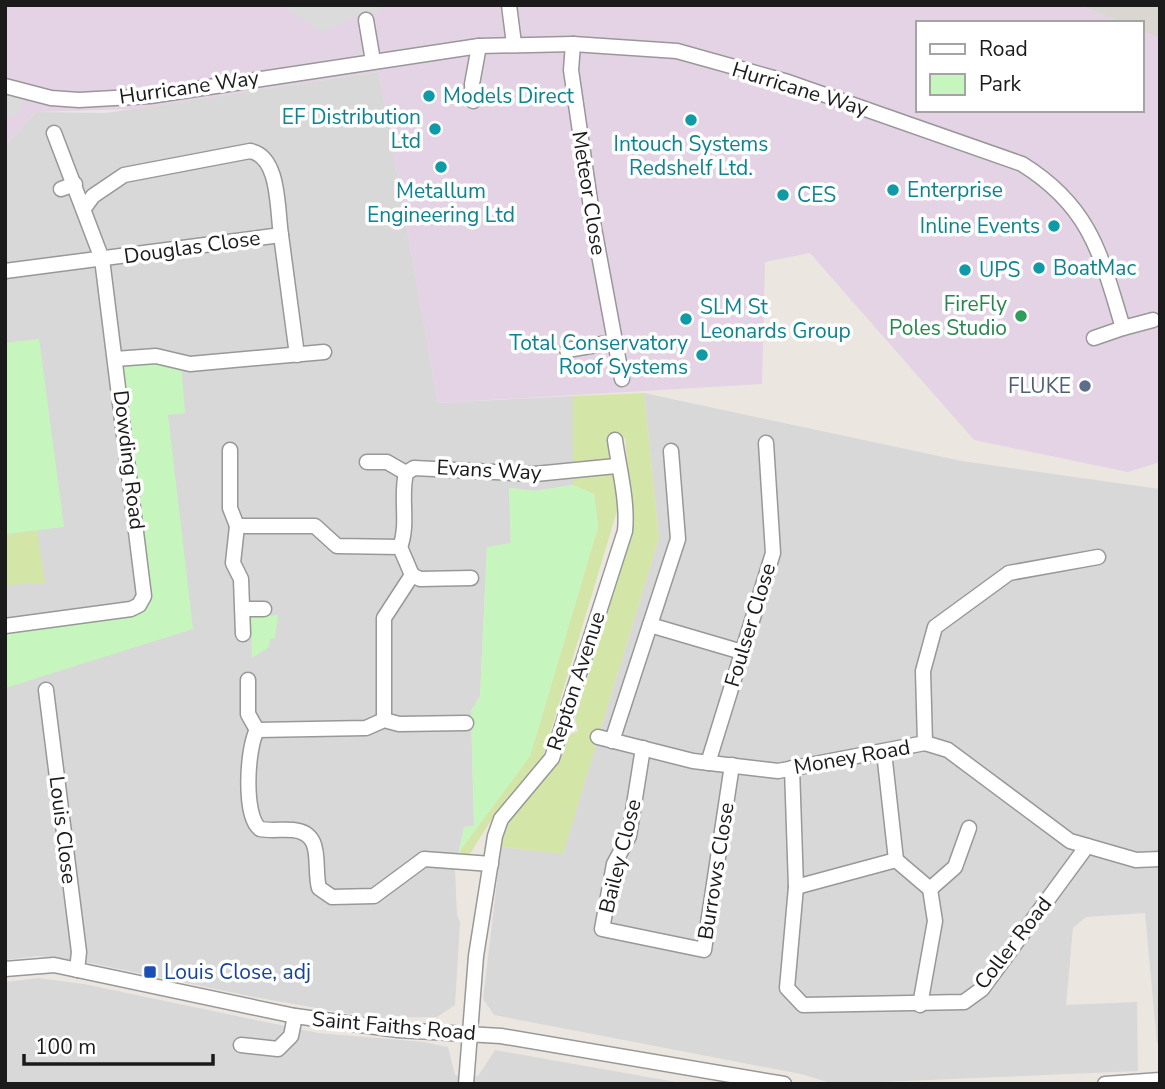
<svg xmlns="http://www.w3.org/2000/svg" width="1165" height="1089" viewBox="0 0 1165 1089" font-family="'Nunito Sans',sans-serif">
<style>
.residential{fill:#d9d8d8}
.industrial{fill:#e4d3e5}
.airport{fill:#dad6d2}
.grass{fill:#d4e5a8}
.park{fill:#c6f6be}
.parking{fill:#dbdbdb}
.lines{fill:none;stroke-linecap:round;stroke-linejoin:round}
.minor-casing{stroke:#989898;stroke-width:17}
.minor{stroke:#fff;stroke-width:14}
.culture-dot{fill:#0f9aa8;stroke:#fff;stroke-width:2.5}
.leisure-dot{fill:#2e9e5b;stroke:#fff;stroke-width:2.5}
.service-dot{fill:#5c6f8a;stroke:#fff;stroke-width:2.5}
.transit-dot{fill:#1a4fb4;stroke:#fff;stroke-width:2.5}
.labels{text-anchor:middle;stroke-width:7;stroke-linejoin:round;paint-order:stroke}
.street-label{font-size:21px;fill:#1b1b1b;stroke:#fff}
.culture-label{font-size:21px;fill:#0d838f;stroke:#fff;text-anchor:start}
.leisure-label{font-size:21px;fill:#27864d;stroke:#fff;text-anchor:end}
.service-label{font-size:21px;fill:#4e5e75;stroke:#fff;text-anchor:end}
.transit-label{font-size:21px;fill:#164399;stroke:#fff;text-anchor:start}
</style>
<rect width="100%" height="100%" fill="#ece6e1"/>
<g class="residential">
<polygon points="379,72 438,403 573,396 573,485 535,491 509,488 511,543 487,548 480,696 471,711 474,826 464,827 455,870 457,915 460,922 455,1005 437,1017 373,1018 249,996 90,963 39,956 5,960 5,145 36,112 106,113"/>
<polygon points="644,393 962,461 1160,489 1160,1043 1157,1043 1145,913 1086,917 1073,928 1066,1005 1137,1002 1138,1071 834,1084 801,1074 494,1015 483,999 501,847 563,853 659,537"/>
<polygon points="38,978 84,984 318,1033 424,1042 448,1047 455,1075 478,1076 495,1050 687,1084 5,1084 5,982"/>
</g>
<polygon class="industrial" points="5,5 1079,5 1123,23 918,23 918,110 1142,110 1142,30 1160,39 1160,462 1128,472 974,440 810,253 765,262 762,384 438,403 379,72 136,109 36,112 5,145"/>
<polygon class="airport" points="1079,5 1160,5 1160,39 1142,30 1142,23 1123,23"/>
<g class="grass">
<path d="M644,393l15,144 -96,317 -62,-7c6,-39 38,-55 58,-86 5,-7 7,-18 10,-26l9,-4 -3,-13 58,-188 -8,-92 -10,2 -1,11 -7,9 -34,2v-66z"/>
<polygon points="609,468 618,475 621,498 542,760 495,814 468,857 459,852 530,756 598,527 594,494 573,485 573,473"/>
<polygon points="37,530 45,583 8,585 5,588 5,534"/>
</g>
<g class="park">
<polygon points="39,339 64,527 5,534 5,343"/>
<polygon points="115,359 181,364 185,413 168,415 193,629 5,688 5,627 139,605"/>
<polygon points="573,485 594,494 598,527 530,756 459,852 464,827 474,826 471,712 480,696 487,547 511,543 509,488 535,491"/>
<polygon points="278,615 275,638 270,639 269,647 252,658 251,617"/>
</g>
<g class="parking">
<polygon points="282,5 381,5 382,12 356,16 323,33"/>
<polygon points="5,88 25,98 20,112 5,120"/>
</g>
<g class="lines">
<defs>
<g id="minor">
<polyline points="509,5 514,44"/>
<polyline points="366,20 373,61"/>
<polyline points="573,44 571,70 594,228 622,379"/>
<path d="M5,86l46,12 28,2 71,-4 329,-50 94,-2 104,7 111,31 234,82c69,43 79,91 101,164l30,-8"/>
<polyline points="473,101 472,84 479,46"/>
<polyline points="61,189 75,184"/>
<polyline points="281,235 297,355"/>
<path d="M5,271l276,-36c-4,-25 -1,-79 -31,-84l-126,24 -31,21 -8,11"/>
<polyline points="1094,338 1123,328"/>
<polyline points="567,350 614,342"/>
<polyline points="115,359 156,356 190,364 324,352"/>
<polyline points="230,450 230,508 237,526"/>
<polyline points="367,462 387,462 406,473"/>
<path d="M400,547c9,-23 0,-49 6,-74l8,-5 121,6 81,-8"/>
<polyline points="412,575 420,579 471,578"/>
<polyline points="243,609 264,609"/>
<polyline points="650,625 742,652"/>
<polyline points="5,626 131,609 139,605 144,596 102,259 54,133"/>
<polyline points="243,634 241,579 233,563 237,526 315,526 337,546 400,547 412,575"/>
<polyline points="248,680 248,714 257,730"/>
<polyline points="46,690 79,952 77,970"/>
<polyline points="384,720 384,618 412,575"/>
<path d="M466,723l-67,1 -15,-4 -18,8 -109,2c-10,18 -14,86 3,99 11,2 22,0 33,1 32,3 20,36 26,58l13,9 42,-1 50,-37 67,5"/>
<polyline points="598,737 693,761 778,771 925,743 948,750 1070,841 1136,860 1160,859"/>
<polyline points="612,741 678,539 671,451"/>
<polyline points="925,743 923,671 935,627 1009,573 1098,557"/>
<polyline points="643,748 629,836 614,864 602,929 704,950 732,765"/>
<polyline points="884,752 896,860"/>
<polyline points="708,763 773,553 766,443"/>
<polyline points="792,768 796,887 787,988 803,1005 964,1002 982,989 1087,846"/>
<polyline points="796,887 896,860 930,889 935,921 920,1005"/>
<polyline points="930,889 955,867 969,828"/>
<polyline points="5,969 54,965 295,1016 398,1030 501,1036 784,1084"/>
<polyline points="241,1045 278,1049 291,1036 295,1016"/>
<path d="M466,1084l10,-128 19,-120 6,-17 51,-61 73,-227c3,-29 -6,-63 -10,-91"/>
<polyline points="1105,1084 1160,1080"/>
</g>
</defs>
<use href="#minor" class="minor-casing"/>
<use href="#minor" class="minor"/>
</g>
<g class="culture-dot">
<circle cx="429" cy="96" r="7"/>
<circle cx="691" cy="120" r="7"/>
<circle cx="435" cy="129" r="7"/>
<circle cx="441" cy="167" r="7"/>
<circle cx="893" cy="190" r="7"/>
<circle cx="783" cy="195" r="7"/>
<circle cx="1054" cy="226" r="7"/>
<circle cx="1039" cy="268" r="7"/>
<circle cx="965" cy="270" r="7"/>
<circle cx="686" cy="319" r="7"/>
<circle cx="702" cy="355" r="7"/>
</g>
<circle class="leisure-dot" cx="1021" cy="316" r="7"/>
<circle class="service-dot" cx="1085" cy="386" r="7"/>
<rect class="transit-dot" x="143" y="965" width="14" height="14" rx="3.5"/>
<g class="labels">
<g class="street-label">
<text transform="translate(189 87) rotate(-8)" y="7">Hurricane Way</text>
<text transform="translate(800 89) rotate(17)" y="7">Hurricane Way</text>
<text transform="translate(589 193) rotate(81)" y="7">Meteor Close</text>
<text transform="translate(192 247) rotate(-8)" y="7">Douglas Close</text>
<text transform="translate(129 460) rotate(83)" y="7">Dowding Road</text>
<text transform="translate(489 470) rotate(3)" y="7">Evans Way</text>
<text transform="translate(750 625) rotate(-73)" y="7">Foulser Close</text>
<text transform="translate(576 681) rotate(-72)" y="7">Repton Avenue</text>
<text transform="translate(852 757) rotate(-10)" y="7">Money Road</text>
<text transform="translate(63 830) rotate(83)" y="7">Louis Close</text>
<text transform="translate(620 856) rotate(-76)" y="7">Bailey Close</text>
<text transform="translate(716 871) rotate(-81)" y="7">Burrows Close</text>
<text transform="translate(1013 943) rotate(-52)" y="7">Coller Road</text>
<text transform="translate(394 1026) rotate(5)" y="7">Saint Faiths Road</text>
</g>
<g class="culture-label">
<text x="443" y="103">Models Direct</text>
<text x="421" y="124" text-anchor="end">EF Distribution<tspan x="421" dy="24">Ltd</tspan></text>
<text x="691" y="151" text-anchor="middle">Intouch Systems<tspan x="691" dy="24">Redshelf Ltd.</tspan></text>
<text x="907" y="197">Enterprise</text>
<text x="441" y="198" text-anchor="middle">Metallum<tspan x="441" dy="24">Engineering Ltd</tspan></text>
<text x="797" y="202">CES</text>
<text x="1040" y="233" text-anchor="end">Inline Events</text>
<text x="1053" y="275">BoatMac</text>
<text x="979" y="277">UPS</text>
<text x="700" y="314">SLM St<tspan x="700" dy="24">Leonards Group</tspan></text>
<text x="688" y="350" text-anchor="end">Total Conservatory<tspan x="688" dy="24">Roof Systems</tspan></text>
</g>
<g class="leisure-label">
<text x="1007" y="311">FireFly<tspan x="1007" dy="24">Poles Studio</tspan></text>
</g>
<g class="service-label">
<text x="1071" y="393">FLUKE</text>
</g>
<g class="transit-label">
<text x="164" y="979">Louis Close, adj</text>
</g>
</g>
<rect width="1165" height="1089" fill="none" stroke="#1b1b1b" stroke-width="14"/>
<rect x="916" y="21" width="228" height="91" fill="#ffffff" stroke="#a4a4a4" stroke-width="2"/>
<rect x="930" y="44" width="35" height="10" fill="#ffffff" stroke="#a4a4a4" stroke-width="2"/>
<text x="979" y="56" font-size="21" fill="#1b1b1b">Road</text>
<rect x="930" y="74" width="35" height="21" fill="#c6f6be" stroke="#a4a4a4" stroke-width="2"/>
<text x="979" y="91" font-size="21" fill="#1b1b1b">Park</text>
<path d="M24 1054v10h189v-10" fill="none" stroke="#1b1b1b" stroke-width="3.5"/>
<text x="35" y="1054" font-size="21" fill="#1b1b1b" stroke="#ffffff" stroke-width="5" paint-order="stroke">100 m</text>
</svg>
